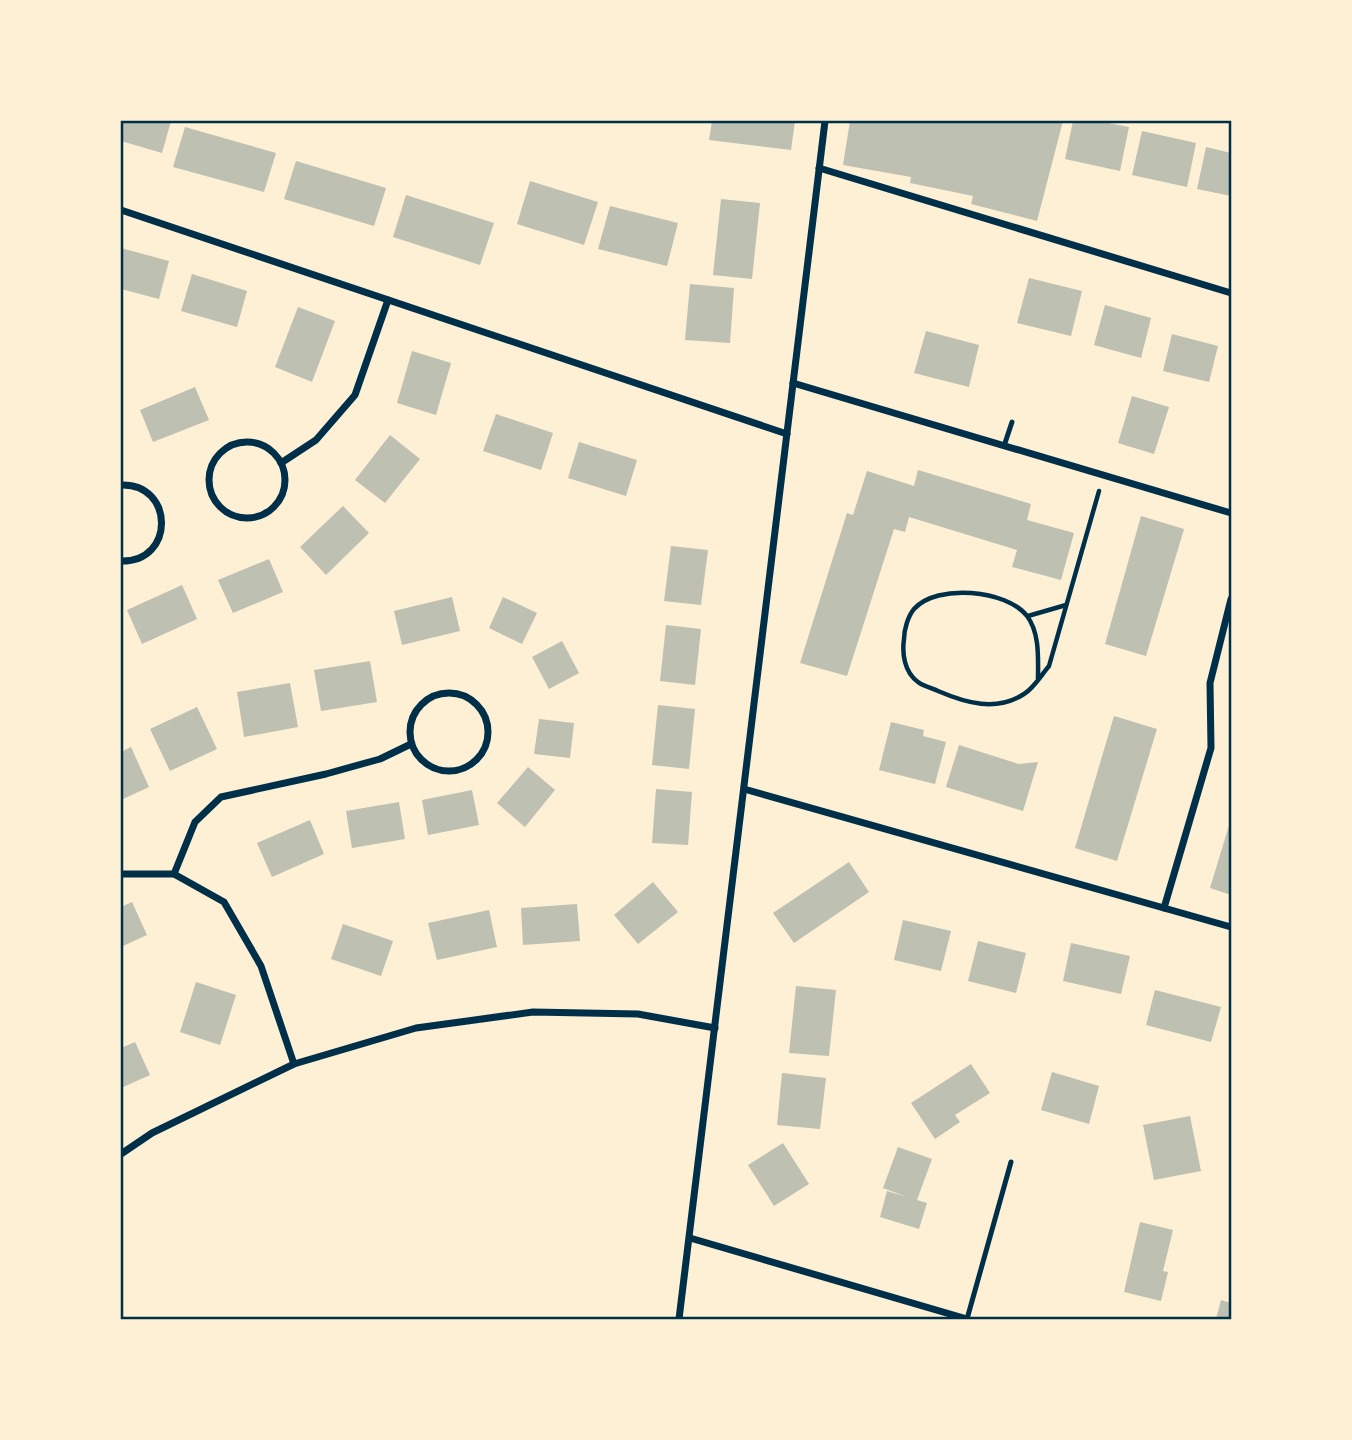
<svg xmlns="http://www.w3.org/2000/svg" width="1352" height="1440" viewBox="0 0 1352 1440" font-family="Manrope,sans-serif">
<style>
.building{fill:#bec0b2}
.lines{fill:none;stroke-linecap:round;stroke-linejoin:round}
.path{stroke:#003049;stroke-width:4.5}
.service{stroke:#003049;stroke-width:5}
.minor{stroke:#003049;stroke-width:7}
.neatline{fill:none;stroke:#003049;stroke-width:2.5}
</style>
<rect width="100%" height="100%" fill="#fdf0d5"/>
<g class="building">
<polygon points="121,121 171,121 162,153 121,141"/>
<polygon points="712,121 795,121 791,150 709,140"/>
<polygon points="850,121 1063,121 1037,221 971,204 973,196 910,183 911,177 843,165"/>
<polygon points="1073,121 1098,121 1129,127 1120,171 1065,159"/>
<polygon points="185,127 276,153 264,192 173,167"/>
<polygon points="1142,131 1196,143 1187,187 1132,175"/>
<polygon points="1206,147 1231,153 1231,196 1197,189"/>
<polygon points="296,161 386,188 374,226 284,199"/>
<polygon points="530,181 598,202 584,245 517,224"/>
<polygon points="406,195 494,223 480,265 393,237"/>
<polygon points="721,199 760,203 752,279 713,275"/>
<polygon points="610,206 678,223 667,266 598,249"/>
<polygon points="121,248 169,261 159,299 121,289"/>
<polygon points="192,274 247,291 237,327 181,311"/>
<polygon points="1029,278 1082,291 1071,336 1017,323"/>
<polygon points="690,284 734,288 730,343 685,340"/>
<polygon points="1105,305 1151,318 1141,358 1094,345"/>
<polygon points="298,307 335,321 312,382 275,367"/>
<polygon points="926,331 979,345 969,387 914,373"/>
<polygon points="1172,334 1218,346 1209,382 1163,371"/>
<polygon points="412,351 451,363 436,415 397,403"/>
<polygon points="195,387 209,420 153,442 140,410"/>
<polygon points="1132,396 1169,407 1154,454 1118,443"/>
<polygon points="496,414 553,433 541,470 483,451"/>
<polygon points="390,435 420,459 385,503 355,480"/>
<polygon points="579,442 637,460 626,496 568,478"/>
<polygon points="918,470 1031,504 1027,520 1074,533 1061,580 1012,567 1017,550 909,517 905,532 894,529 847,676 800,663 847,513 853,515 867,471 914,486"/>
<polygon points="343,506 369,533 326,575 300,547"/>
<polygon points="1141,516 1184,529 1146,656 1105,644"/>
<polygon points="671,546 708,550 701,605 664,601"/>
<polygon points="269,559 283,592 233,613 218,580"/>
<polygon points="182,585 197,619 142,644 127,610"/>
<polygon points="452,597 460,631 402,645 394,611"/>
<polygon points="503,597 537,613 522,644 489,628"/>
<polygon points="666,625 701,629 695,685 660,681"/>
<polygon points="562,641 579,673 549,689 532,657"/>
<polygon points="370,661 377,702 321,711 314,670"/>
<polygon points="290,683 298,727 244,737 237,692"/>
<polygon points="658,705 695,709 689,769 652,765"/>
<polygon points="197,707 217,749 170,771 150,729"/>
<polygon points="1114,716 1157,729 1117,861 1075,848"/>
<polygon points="539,719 574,723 570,758 534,754"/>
<polygon points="891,722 924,730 923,736 946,742 935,784 879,770"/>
<polygon points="959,745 1019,764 1038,762 1023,811 946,787"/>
<polygon points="131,747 149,787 121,800 121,752"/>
<polygon points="528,767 555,790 525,827 497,803"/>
<polygon points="656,789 692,792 688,845 652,843"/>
<polygon points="472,790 479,825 428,835 422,800"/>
<polygon points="399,802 405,839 352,848 346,811"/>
<polygon points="1231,819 1231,895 1210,888"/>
<polygon points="310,820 324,854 272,877 257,843"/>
<polygon points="849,862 869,892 794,943 773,913"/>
<polygon points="653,882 678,912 638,944 614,915"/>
<polygon points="132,902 147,935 121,947 121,907"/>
<polygon points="577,904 580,941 523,945 521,908"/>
<polygon points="489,910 497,947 437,960 428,923"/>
<polygon points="903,920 951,931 941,971 894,960"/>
<polygon points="343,924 393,941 381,976 331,959"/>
<polygon points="978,941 1026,953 1016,993 968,981"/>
<polygon points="1071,943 1130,956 1121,994 1063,981"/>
<polygon points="196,982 236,995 220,1045 180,1032"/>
<polygon points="796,986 836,990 829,1056 789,1053"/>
<polygon points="1155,990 1221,1007 1211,1042 1146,1025"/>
<polygon points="135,1042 150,1075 121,1088 121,1048"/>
<polygon points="971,1064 990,1093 955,1115 960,1122 935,1139 911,1103"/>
<polygon points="1052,1072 1099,1086 1089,1124 1041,1110"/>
<polygon points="782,1073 826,1078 820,1129 777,1125"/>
<polygon points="1190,1116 1201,1171 1154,1180 1143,1125"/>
<polygon points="783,1143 809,1184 774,1206 748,1165"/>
<polygon points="898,1147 932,1159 917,1200 927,1203 919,1229 880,1217 887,1191 907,1197 883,1188"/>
<polygon points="1140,1222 1173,1230 1163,1271 1168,1272 1161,1301 1124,1292"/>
<polygon points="1221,1300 1231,1303 1231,1319 1216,1319"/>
</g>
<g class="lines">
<g class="path">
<polyline points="1028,616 1066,605"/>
<path d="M1038,679c0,-20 2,-46 -11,-63 -20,-26 -90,-33 -113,-7 -6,7 -10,21 -10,30 -2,14 0,33 14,43 5,4 14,6 20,9 28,12 58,21 86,3 10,-6 18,-20 25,-28l50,-175"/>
</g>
<g class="service">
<polyline points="1004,446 1012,422"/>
<polyline points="967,1319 1011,1162"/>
</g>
<g class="minor">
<polyline points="819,168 1231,293"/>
<polyline points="121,210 787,434"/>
<polyline points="793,383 1231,513"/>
<circle cx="247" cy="480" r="38"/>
<polyline points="281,463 316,440 355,395 388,300"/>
<path d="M121,485c53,-2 55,77 0,76"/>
<circle cx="449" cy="732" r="39"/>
<polyline points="744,789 1231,927"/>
<polyline points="121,874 174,874 224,902 261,966 294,1064"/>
<polyline points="174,874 195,822 221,797 326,774 380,759 411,744"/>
<polyline points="1164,908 1211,748 1210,683 1231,599"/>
<polyline points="121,1154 152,1133 294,1064 416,1028 533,1012 638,1014 715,1028"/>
<polyline points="690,1238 967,1319"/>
<polyline points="679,1319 825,121"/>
</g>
</g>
<rect width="1352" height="1440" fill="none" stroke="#fdf0d5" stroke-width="245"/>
<rect x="122" y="122" width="1108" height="1196" class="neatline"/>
</svg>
